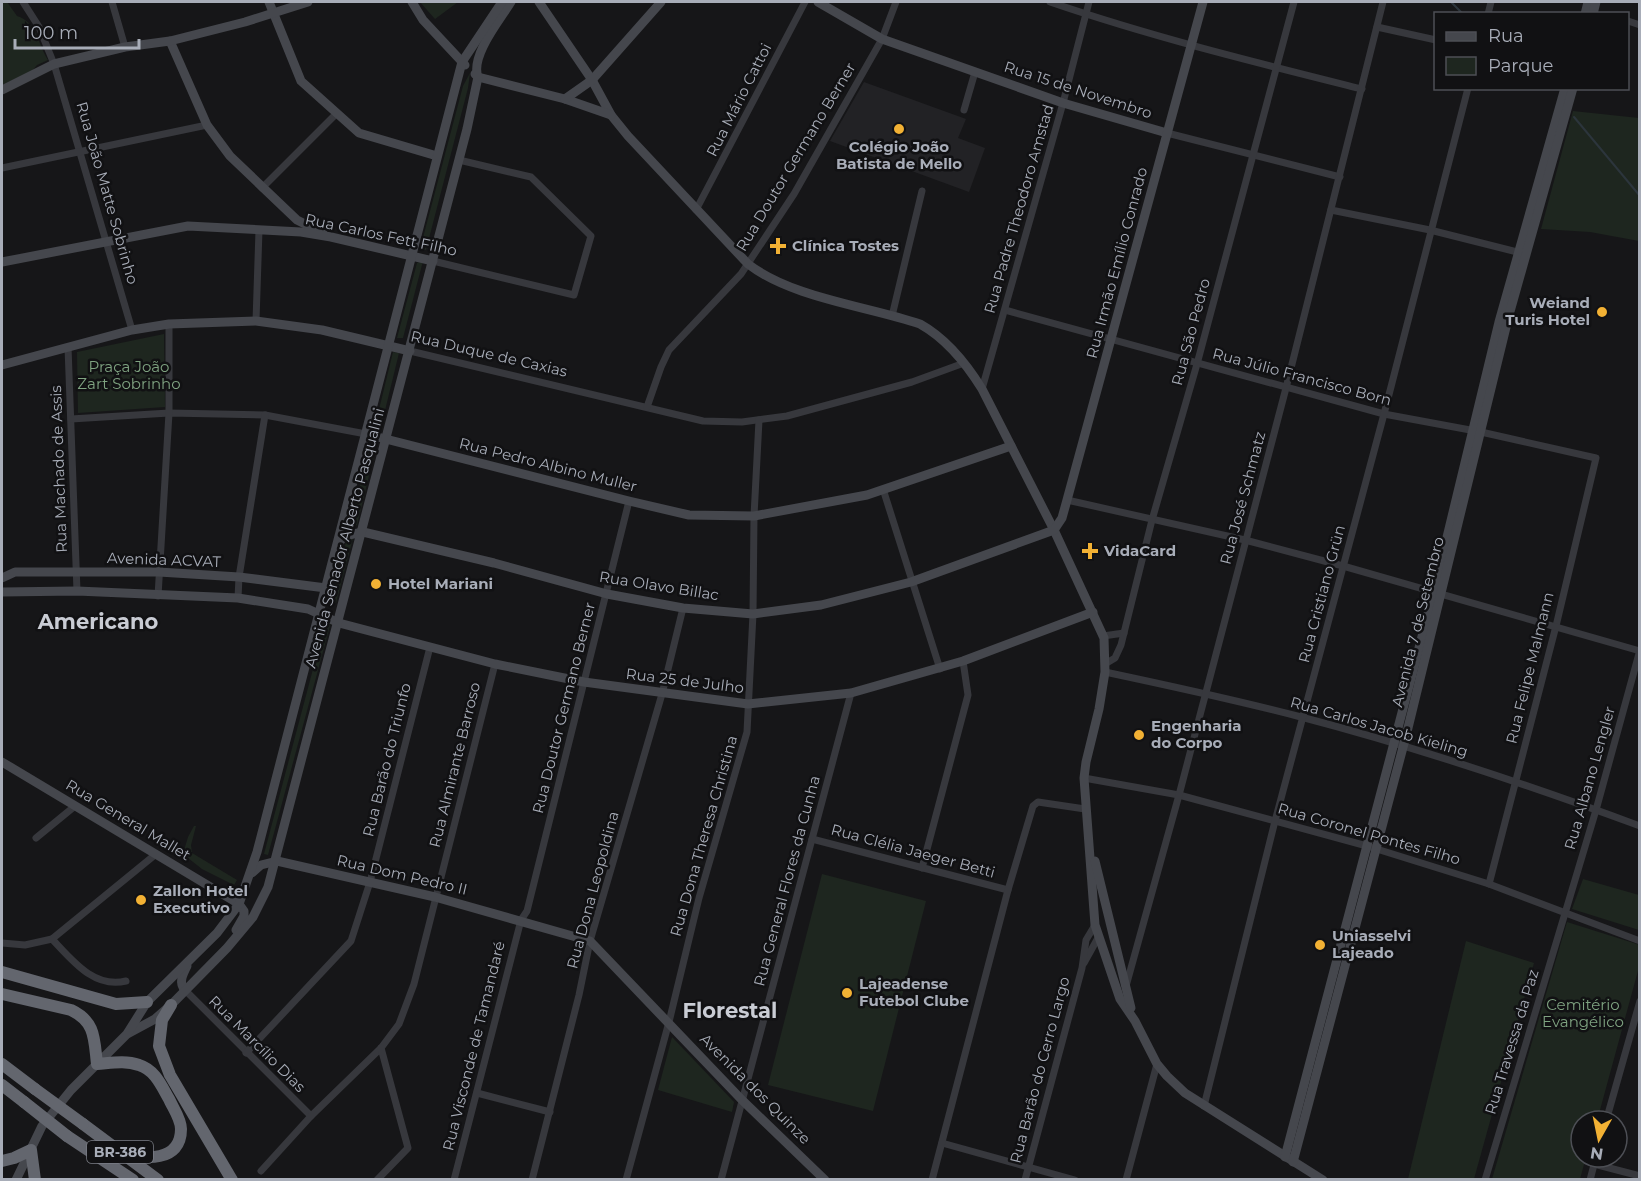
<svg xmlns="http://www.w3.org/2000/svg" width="1641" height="1181" viewBox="0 0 1641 1181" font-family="Montserrat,sans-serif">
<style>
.built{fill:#222225}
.green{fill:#1e261f}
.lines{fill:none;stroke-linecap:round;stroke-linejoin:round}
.stream{stroke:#2c353c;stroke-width:2}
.street{stroke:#37383d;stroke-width:7}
.secondary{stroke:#45474d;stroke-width:9}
.highway{stroke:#63666e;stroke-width:12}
.highway-bridge{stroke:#63666e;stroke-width:12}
.poi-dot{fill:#f2b134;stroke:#111113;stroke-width:2}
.labels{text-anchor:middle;stroke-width:5;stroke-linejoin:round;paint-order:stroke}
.shield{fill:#111113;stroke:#7b7e86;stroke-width:1.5}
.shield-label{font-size:14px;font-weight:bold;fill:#a8adb8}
.street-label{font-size:15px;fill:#a8adb8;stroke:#111113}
.poi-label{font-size:15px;font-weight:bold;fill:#a8adb8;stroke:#111113;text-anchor:start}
.park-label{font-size:15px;fill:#7fa381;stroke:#111113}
.district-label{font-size:21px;font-weight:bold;fill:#c9ccd4;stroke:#111113}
</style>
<rect width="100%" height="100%" fill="#161618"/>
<polygon class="built" points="864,82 966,119 958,138 985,148 969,192 830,141"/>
<g class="green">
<path d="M2,2h5l10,14c20,6 21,29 31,44l-11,5 -6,7 -29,13z"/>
<polygon points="420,2 458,2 435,19"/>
<polygon points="470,73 468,88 426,250 420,249 463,86"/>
<polygon points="1573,111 1639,118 1639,241 1590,232 1541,229"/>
<polygon points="423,261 403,338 397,338 417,263"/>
<polygon points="164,334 165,407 78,413 77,352"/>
<polygon points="393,352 399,353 380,431 374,430"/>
<polygon points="371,442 377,443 357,525 349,528"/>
<polygon points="353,538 336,603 330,603 346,542"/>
<polygon points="326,620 331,622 268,855 264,854"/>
<polygon points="194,826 196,826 191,845 192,853 237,880 234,885 202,869 183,854 188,837"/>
<polygon points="822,874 926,901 873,1111 768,1085"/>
<polygon points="1583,879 1639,895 1639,930 1572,909"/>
<polygon points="1567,922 1640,945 1639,967 1597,1121 1581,1121 1581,1157 1586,1157 1580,1179 1492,1179"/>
<polygon points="1466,941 1534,963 1474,1179 1408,1179"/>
<polygon points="672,1037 734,1102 732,1112 658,1090"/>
</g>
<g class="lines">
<g class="stream">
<polyline points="1451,2 1463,14"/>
<polyline points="1574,117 1640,196"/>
</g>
<g class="street">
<polyline points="23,2 39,27 54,64 132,330"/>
<polyline points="112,2 125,47"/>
<path d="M1050,2c102,35 208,61 312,87"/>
<polyline points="1488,14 1491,2"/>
<polyline points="1628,21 1640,25"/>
<polyline points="1377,27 1436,40"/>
<polyline points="964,110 975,72"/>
<polyline points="1167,133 1340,177"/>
<polyline points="2,168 207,125"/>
<polyline points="262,188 337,113"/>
<polyline points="696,210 805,2"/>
<polyline points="1331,210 1430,230 1521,253"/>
<polyline points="433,261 574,295 591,236 531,177 459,160"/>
<polyline points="1005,310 1384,414 1481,432 1596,458 1556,626 1489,884"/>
<polyline points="892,316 922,191"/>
<polyline points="256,321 259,230"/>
<polyline points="68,347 77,591"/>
<polyline points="410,351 703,421 742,422 787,416 912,382 964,363"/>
<polyline points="982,389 1063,103 1089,2"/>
<polyline points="647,407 661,367 669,350 741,274 794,194 882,39 896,2"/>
<polyline points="71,419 169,413 265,415 366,434"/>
<polyline points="883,489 940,669"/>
<polyline points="1067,500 1245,540 1343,566 1640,651"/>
<polyline points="158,596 169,413 169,324"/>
<polyline points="238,598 239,577 265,415"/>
<polyline points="1103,636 1124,633"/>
<polyline points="1105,664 1115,658 1121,645 1152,520 1197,364 1294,2"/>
<path d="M1105,672c66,14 131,28 196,45 115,30 228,68 339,109"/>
<polyline points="1084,778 1179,795 1367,846 1489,884 1640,941"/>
<polyline points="36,838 75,806"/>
<polyline points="812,839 1008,890"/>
<polyline points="922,868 968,695 963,661"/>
<path d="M52,939c20,21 42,50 74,42"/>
<polyline points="2,943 25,945 52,939 156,854"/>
<polyline points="1084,963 1099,936"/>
<polyline points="1126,986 1179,795 1286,388 1383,2"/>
<polyline points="185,990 311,1116"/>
<polyline points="246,1053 351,941 370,882 430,647"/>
<polyline points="477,1093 550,1112"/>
<polyline points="1204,1106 1275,821 1384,414 1468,88"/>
<polyline points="1606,1121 1640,1001"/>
<polyline points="942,1143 1075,1180"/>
<polyline points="1594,1164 1640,1176"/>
<polyline points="261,1171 311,1116 381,1048 399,1024 414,984 495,664"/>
<polyline points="377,1180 408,1148 381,1048"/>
<polyline points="454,1180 521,920 527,911 629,501"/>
<polyline points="532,1180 579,995 590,941 662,694 683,608"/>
<polyline points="626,1180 669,1022 699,898 747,732 753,614 754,516 759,420"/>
<polyline points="721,1180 851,693"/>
<polyline points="932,1180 1008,890 1033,806 1038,802 1085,809"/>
<polyline points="1025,1180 1082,968 1086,940 1095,925"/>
<polyline points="1126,1180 1157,1064"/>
<polyline points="1485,1180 1596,810 1640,650"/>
<polyline points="1590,1180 1596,1157"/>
</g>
<g class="secondary">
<polyline points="269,2 301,81 359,133 437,156"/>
<polyline points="412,2 423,20 465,65"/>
<path d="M539,2l53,78 19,35 17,21 120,128c44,34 119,42 172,60 27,15 46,39 62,65l72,141 50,108 1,34 -6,37 -13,53 -2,16 11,147 25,74 15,22 22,43 10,12 18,17 138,87"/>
<polyline points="818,2 882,39 1063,103 1167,133"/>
<polyline points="1585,14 1588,2"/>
<polyline points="1593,14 1596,2"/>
<polyline points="170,41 207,125 230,156 297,220 323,233"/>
<polyline points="475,74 478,77 565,99 611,115"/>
<polyline points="2,90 54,64 125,47 170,41 245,22 308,2"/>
<polyline points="565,99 592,80 661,2"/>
<polyline points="2,262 188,226 301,232 331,237 433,261"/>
<polyline points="2,365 132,330 169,324 256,321 322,330 410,351"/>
<polyline points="366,434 629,501 689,515 754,516 867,495 1011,446"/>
<polyline points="339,543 344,536 363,532 494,563 607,594 683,608 753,614 821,605 911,582 1054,530 1062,518 1067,500 1203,2"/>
<polyline points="2,578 15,572 159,572 239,577 326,588"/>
<polyline points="2,592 77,591 238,598 308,609 339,623 495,664 584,682 748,704 851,693 963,661 1093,612"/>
<polyline points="2,762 239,904 244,911 244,916 236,930"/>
<polyline points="1095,861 1131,1008"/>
<polyline points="252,873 261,865 277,861 435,897 590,941 742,1100 825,1180"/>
<path d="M185,990c-7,-7 -2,-16 2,-24"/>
<path d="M129,1033l26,-14 16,-14 56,-57 26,-31 15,-30 199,-758 11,-52c-8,-21 22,-57 33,-75"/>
<polyline points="1285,1157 1434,591 1499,322 1565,88"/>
<polyline points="1293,1162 1406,736 1509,315 1573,88"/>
<polyline points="16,1180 42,1126 71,1090 127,1034 147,1002 217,933 239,904 257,852 462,62 502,2"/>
</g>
<g class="highway">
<polyline points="2,972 116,1004 147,1002"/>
<path d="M2,994l69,16c25,12 23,29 26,54 14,-1 28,-4 42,1 16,5 22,20 30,34 4,9 12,20 12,30 0,34 -37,30 -59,24"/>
<polyline points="171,1005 162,1020 159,1046 170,1075 232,1180"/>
<polyline points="2,1064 35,1089"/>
<polyline points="2,1085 24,1102"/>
<polyline points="83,1124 158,1180"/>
<polyline points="67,1136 133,1180"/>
<polyline points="2,1161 14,1158 31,1150 35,1180"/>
</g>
<g class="highway-bridge">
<polyline points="35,1089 83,1124"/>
<polyline points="24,1102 67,1136"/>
</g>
</g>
<g class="poi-dot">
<circle cx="899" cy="129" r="6"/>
<path d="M775 237h6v6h6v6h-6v6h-6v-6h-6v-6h6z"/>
<circle cx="1602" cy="312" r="6"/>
<path d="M1087 542h6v6h6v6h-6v6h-6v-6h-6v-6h6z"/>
<circle cx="376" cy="584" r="6"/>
<circle cx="1139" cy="735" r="6"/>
<circle cx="141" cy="900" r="6"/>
<circle cx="1320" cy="945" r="6"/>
<circle cx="847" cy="993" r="6"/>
</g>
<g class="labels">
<rect class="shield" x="87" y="1141" width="66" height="22" rx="4.5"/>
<g class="shield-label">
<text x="120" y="1157">BR-386</text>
</g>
<g class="street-label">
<text transform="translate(1078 90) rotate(18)" y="5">Rua 15 de Novembro</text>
<text transform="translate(739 100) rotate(-63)" y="5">Rua Mário Cattoi</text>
<text transform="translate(796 157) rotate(-59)" y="5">Rua Doutor Germano Berner</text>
<text transform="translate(107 193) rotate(74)" y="5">Rua João Matte Sobrinho</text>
<text transform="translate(1019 209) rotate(-74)" y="5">Rua Padre Theodoro Amstad</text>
<text transform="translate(381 235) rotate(12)" y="5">Rua Carlos Fett Filho</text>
<text transform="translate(1117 263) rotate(-75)" y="5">Rua Irmão Emílio Conrado</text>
<text transform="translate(1191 332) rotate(-75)" y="5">Rua São Pedro</text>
<text transform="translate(489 354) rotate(13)" y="5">Rua Duque de Caxias</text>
<text transform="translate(1302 377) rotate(15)" y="5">Rua Júlio Francisco Born</text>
<text transform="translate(548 465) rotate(14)" y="5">Rua Pedro Albino Muller</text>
<text transform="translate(59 469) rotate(-92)" y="5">Rua Machado de Assis</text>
<text transform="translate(1243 498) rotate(-75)" y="5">Rua José Schmatz</text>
<text transform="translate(345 538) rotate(-75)" y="5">Avenida Senador Alberto Pasqualini</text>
<text transform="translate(164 560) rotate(2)" y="5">Avenida ACVAT</text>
<text transform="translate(659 586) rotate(9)" y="5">Rua Olavo Billac</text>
<text transform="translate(1322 594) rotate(-75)" y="5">Rua Cristiano Grün</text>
<text transform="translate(1418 622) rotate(-76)" y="5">Avenida 7 de Setembro</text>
<text transform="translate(1530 668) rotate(-76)" y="5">Rua Felipe Malmann</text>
<text transform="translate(685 681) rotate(7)" y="5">Rua 25 de Julho</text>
<text transform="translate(564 708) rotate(-76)" y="5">Rua Doutor Germano Berner</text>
<text transform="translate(1379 727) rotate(16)" y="5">Rua Carlos Jacob Kieling</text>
<text transform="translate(387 760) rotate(-76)" y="5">Rua Barão do Triunfo</text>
<text transform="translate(455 765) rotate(-76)" y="5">Rua Almirante Barroso</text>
<text transform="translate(1590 778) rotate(-74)" y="5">Rua Albano Lengler</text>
<text transform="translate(128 820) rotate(31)" y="5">Rua General Mallet</text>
<text transform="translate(1369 834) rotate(16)" y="5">Rua Coronel Pontes Filho</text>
<text transform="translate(704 836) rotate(-74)" y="5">Rua Dona Theresa Christina</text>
<text transform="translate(913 851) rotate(15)" y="5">Rua Clélia Jaeger Betti</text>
<text transform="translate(402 875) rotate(13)" y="5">Rua Dom Pedro II</text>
<text transform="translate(787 881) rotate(-75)" y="5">Rua General Flores da Cunha</text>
<text transform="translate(593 890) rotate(-75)" y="5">Rua Dona Leopoldina</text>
<text transform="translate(1512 1042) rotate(-73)" y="5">Rua Travessa da Paz</text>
<text transform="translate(257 1044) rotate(45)" y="5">Rua Marcílio Dias</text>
<text transform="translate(474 1046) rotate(-76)" y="5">Rua Visconde de Tamandaré</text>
<text transform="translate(1040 1070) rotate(-75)" y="5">Rua Barão do Cerro Largo</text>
<text transform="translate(755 1089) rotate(45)" y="5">Avenida dos Quinze</text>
</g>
<g class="poi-label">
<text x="899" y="152" text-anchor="middle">Colégio João<tspan x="899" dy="17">Batista de Mello</tspan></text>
<text x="792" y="251">Clínica Tostes</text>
<text x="1590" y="308" text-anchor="end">Weiand<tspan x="1590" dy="17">Turis Hotel</tspan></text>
<text x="1104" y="556">VidaCard</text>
<text x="388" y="589">Hotel Mariani</text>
<text x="1151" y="731">Engenharia<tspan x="1151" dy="17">do Corpo</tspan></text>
<text x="153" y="896">Zallon Hotel<tspan x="153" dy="17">Executivo</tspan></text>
<text x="1332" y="941">Uniasselvi<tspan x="1332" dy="17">Lajeado</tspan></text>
<text x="859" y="989">Lajeadense<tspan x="859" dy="17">Futebol Clube</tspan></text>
</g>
<g class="park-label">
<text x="129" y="372">Praça João<tspan x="129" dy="17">Zart Sobrinho</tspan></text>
<text x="1583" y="1010">Cemitério<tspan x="1583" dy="17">Evangélico</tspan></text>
</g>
<g class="district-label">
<text x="98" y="629">Americano</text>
<text x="730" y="1018">Florestal</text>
</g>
</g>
<rect width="1641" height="1181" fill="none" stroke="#a8adb8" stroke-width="6"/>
<rect x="1434" y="12" width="195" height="78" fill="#111113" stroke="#4d4f55" stroke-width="1.5"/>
<rect x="1446" y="32" width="30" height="9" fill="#45474d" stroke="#4d4f55" stroke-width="1.5"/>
<text x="1488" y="42" font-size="18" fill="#a8adb8">Rua</text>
<rect x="1446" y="57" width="30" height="18" fill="#1e261f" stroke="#4d4f55" stroke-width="1.5"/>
<text x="1488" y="72" font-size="18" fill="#a8adb8">Parque</text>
<g transform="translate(1599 1139) rotate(189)"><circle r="28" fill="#111113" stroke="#4d4f55" stroke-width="1.5"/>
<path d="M0-4.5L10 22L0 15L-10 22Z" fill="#f2b134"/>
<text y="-9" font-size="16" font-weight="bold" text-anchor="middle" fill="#a8adb8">N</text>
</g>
<path d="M15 39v9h124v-9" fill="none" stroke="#a8adb8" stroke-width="3"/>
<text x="24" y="39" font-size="18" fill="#a8adb8" stroke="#111113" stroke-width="4.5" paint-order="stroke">100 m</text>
</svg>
